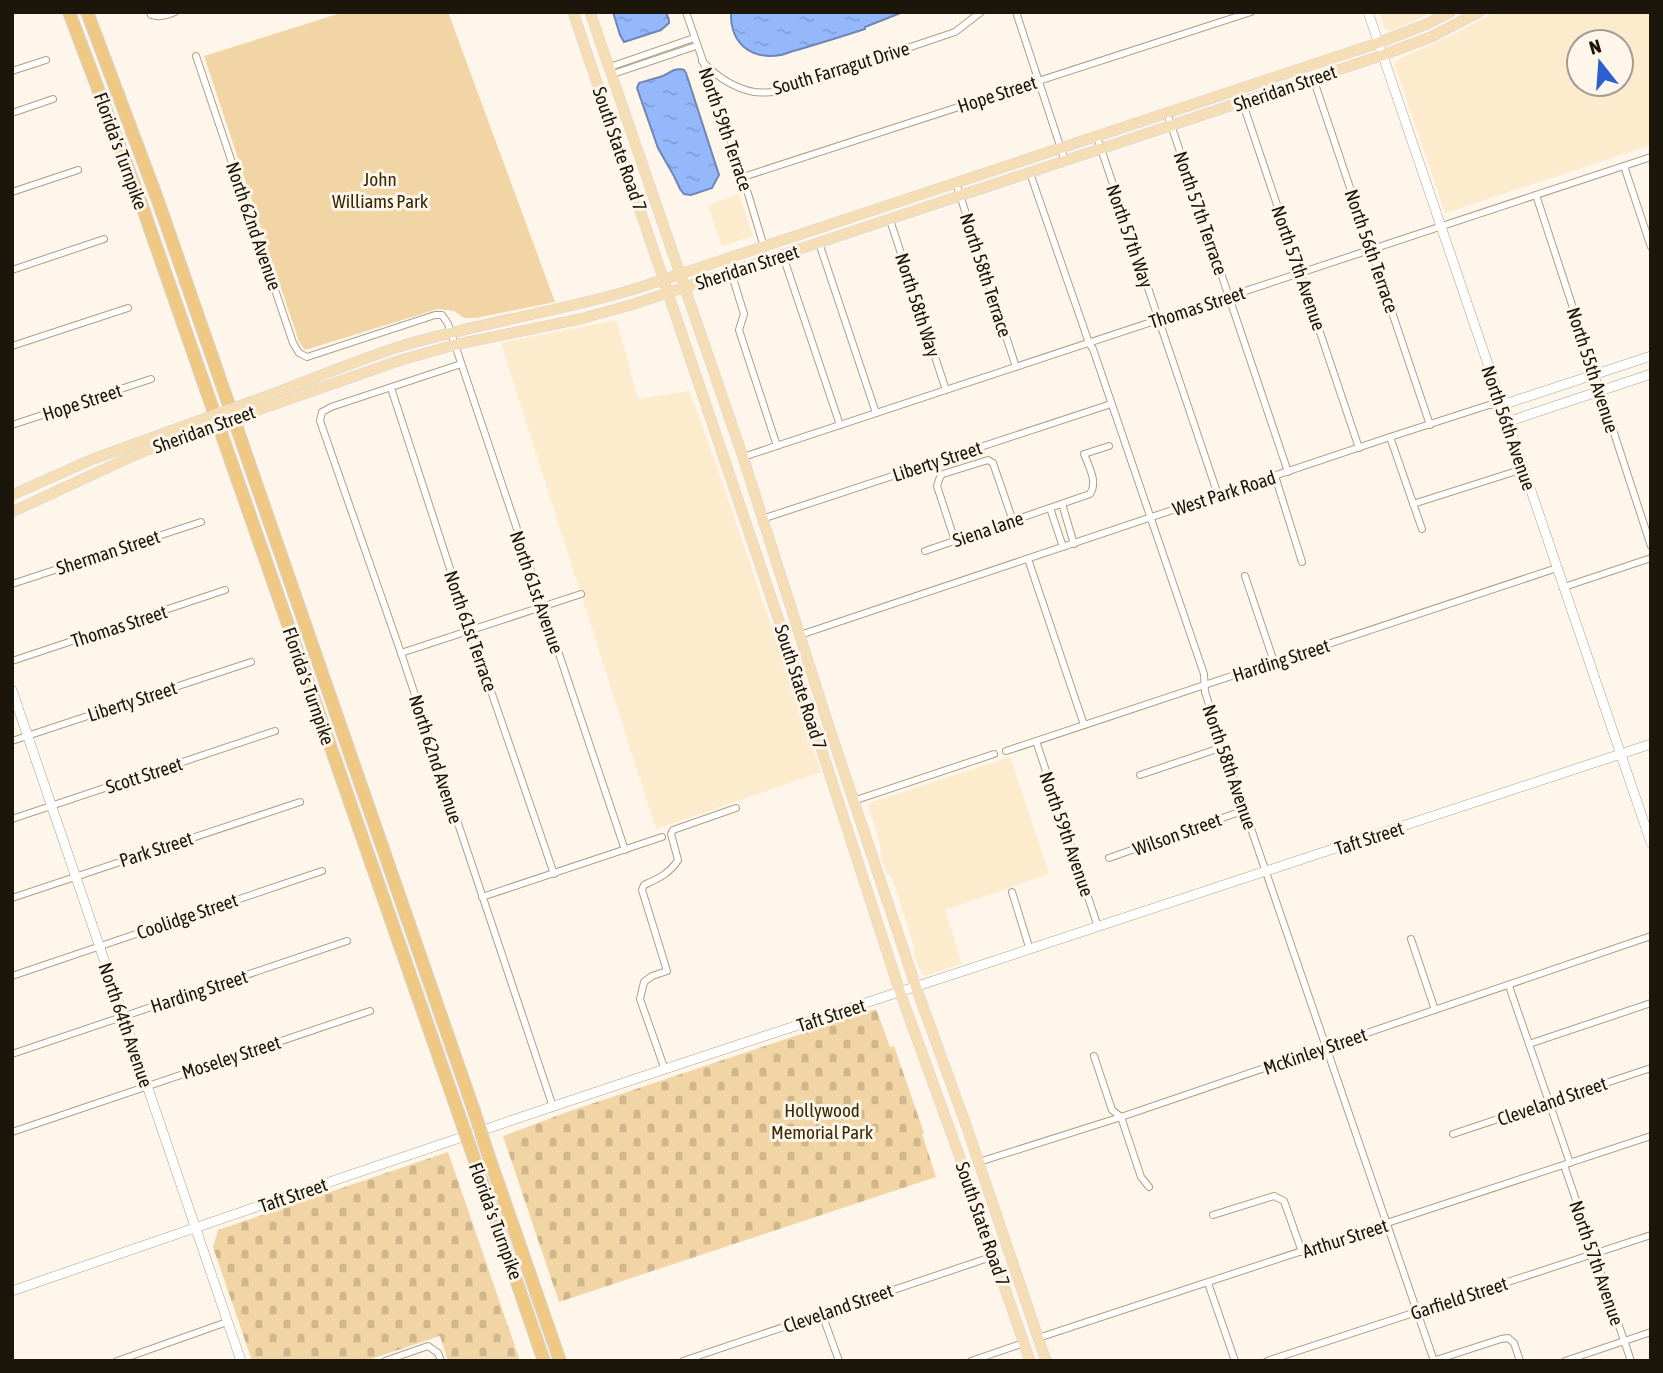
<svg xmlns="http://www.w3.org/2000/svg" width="1663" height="1373" viewBox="0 0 1663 1373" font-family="'Asap Condensed',sans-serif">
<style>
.built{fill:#fdebcd;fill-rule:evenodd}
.cemetery{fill:url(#cemetery-stones)}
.green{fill:#f2d5a5}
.water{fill:url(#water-ripples);stroke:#7087b4;stroke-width:2}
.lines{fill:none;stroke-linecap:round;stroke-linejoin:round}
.street-casing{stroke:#b09f82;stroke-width:8}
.secondary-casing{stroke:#b09f82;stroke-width:10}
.primary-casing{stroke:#d6d5d3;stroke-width:11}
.highway-casing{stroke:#d6d5d3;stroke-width:14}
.street{stroke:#fff;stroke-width:6}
.secondary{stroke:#fff;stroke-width:9}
.primary{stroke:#f5deb5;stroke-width:10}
.highway{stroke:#efc883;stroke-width:12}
.primary-bridge-casing{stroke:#d6d5d3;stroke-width:11;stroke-linecap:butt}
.highway-bridge-casing{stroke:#d6d5d3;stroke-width:14;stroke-linecap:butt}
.primary-bridge{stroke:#f5deb5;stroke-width:10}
.highway-bridge{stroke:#efc883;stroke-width:12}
.labels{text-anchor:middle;stroke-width:6;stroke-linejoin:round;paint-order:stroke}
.street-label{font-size:19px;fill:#1b150a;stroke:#fef6ea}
.park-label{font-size:19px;fill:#392806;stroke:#fef6ea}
</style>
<defs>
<pattern id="cemetery-stones" width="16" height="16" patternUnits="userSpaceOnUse" patternTransform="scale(1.75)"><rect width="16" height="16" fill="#f2d5a5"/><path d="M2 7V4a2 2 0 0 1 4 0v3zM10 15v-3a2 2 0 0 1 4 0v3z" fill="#cfb68d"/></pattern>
<pattern id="water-ripples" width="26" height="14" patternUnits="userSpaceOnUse" patternTransform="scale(1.75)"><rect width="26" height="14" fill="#95b8fd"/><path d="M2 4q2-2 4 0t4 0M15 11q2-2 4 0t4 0" fill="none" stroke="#809dd8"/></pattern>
</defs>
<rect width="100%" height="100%" fill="#fef6ea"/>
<g class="built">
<polygon points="1380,12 1433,12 1392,31 1387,30 1384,27"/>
<path d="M1495,12h156v133l-206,68 -50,-147 1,-3 3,-4 52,-23zM1621,42v42h-42v-42z"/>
<polygon points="739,194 753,236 722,246 708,205"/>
<polygon points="616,320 638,399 689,391 713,455 821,772 656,829 501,343"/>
<polygon points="1010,757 1049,874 945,910 962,964 923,976 921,973 915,957 913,943 892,878 887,874 882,860 880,845 868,805 872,802"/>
</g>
<g class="cemetery">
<polygon points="876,1009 890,1047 894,1046 924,1133 922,1134 936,1177 559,1302 503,1136 567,1112"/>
<polygon points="448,1152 520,1361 448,1361 440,1336 365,1361 252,1361 213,1247 218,1230"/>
</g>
<polygon class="green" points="344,12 448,12 555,302 476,318 464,318 454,311 438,309 305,350 299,342 204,56"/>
<g class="water">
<polygon points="613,12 666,12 669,20 669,23 661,30 624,42 620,35"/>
<path d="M903,12l-38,15v2c-22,7 -47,15 -68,21 -6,1 -11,4 -16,5 -31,5 -51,-12 -50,-43z"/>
<polygon points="680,69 684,70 686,73 719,175 712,188 691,195 684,194 680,189 674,176 658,148 637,88 639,83 663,76 674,70"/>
</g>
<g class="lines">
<defs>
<g id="street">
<path d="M150,12l1,3c9,3 16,0 24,-3"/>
<polyline points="686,12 743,177 764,247"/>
<polyline points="1016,12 1065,161"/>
<polyline points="196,56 293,343 299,353 307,357 435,315 442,315 448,324 625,850"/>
<path d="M702,61c14,15 31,27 52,31 7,1 16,0 23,0l178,-60 26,-20"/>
<polyline points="610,67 694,38"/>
<polyline points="12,71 46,60"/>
<polyline points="613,74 696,46"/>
<polyline points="1313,78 1430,425"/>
<polyline points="1238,89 1359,448"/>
<polyline points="12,113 53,99"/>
<polyline points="1167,113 1288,472"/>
<polyline points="1097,137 1218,495"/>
<polyline points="1624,166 1651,247"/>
<polyline points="1030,173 1089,343 1093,349 1204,674 1205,692 1223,747 1434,1361"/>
<polyline points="743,177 1251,12"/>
<polyline points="956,183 1016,367"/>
<polyline points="12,192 78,170"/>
<polyline points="1536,195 1651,546"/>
<polyline points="890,220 946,390"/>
<polyline points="819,243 876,413"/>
<polyline points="783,256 840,425"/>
<polyline points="12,270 104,239"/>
<polyline points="731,272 744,314 739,330 777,446"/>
<polyline points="12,346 128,308"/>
<polyline points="461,364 331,407 322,412 320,421 401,653 553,1107"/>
<polyline points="391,388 470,630 554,874"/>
<polyline points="12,425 151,379"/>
<polyline points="1390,437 1422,529"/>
<polyline points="743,457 1651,157"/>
<polyline points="1275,476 1302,562"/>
<polyline points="1062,504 1074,544"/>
<polyline points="1413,504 1523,469"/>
<polyline points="1050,508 1063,547"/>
<polyline points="762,519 1111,404"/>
<polyline points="955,541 937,486 940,477 943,474 988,460 993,463 1013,521"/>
<path d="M925,551l165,-57c8,-12 -1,-27 -6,-40l25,-8"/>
<polyline points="1028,559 1084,725"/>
<polyline points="1245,576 1274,662"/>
<polyline points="12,584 201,522"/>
<polyline points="1564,587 1651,558"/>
<polyline points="800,635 1390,437 1489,405 1501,404"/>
<polyline points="401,653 581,594"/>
<polyline points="12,661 225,590"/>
<polyline points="12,741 251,662"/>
<polyline points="1036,741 1098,927"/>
<polyline points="1006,751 1557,568"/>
<polyline points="1140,775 1223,747"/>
<polyline points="853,801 994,754"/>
<polyline points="12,819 275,731"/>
<polyline points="1109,858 1245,810"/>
<polyline points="1012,892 1030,950"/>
<polyline points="482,897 662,837"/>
<polyline points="12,898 300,802"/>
<polyline points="1411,939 1435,1010"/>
<polyline points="12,976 322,871"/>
<polyline points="1509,986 1570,1163"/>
<polyline points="1529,1044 1651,1003"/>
<polyline points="12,1054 347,941"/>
<polyline points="1094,1056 1112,1110 1121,1117 1141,1177 1149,1187"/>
<path d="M665,1070l-25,-71 4,-17 8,-6 15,-5 -25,-81 2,-5c15,-7 25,-11 34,-25l-7,-26 2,-4 63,-22"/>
<polyline points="12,1132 370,1011"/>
<polyline points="1453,1134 1651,1068"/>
<polyline points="979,1162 1121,1117 1651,936"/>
<polyline points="1564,1165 1631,1361"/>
<polyline points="1213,1215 1274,1196 1284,1201 1302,1252"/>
<polyline points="1208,1283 1235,1361"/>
<polyline points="822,1314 839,1361"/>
<polyline points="1038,1338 1651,1136"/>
<polyline points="117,1361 227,1322"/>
<polyline points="385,1361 428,1346 438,1353 441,1361"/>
<polyline points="683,1361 994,1256"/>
<polyline points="971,1361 1024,1343"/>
<polyline points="1267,1361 1651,1235"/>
<polyline points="1433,1361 1501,1339 1508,1338 1514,1343 1520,1361"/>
<polyline points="1565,1361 1651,1332"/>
</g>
<g id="secondary">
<polyline points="1368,12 1651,843"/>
<polyline points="1501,404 1511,402 1651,356"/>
<polyline points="1507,422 1651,374"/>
<polyline points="12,690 241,1361"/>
<path d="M12,1291c309,-107 619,-212 930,-313 236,-78 473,-154 709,-234"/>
</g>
<g id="primary">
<polyline points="573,12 802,689 900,992 958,1152 1030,1361"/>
<polyline points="590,12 743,457 829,727 916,987 966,1125 1046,1361"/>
<path d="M253,401c48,-17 96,-38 145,-54 79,-24 161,-35 240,-59l740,-245 49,-19 23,-12"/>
<polyline points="255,411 401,360 454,345 580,319 634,304 1383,55 1431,37 1479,12"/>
<polyline points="12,495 93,459 195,422"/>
<polyline points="12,512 137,454 199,430"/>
</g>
<g id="highway">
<polyline points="69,12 141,203 458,1112"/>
<polyline points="87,12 157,198 473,1108"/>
<polyline points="489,1157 560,1361"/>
<polyline points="475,1161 544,1361"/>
</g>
</defs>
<use href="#street" class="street-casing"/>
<use href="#secondary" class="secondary-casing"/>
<use href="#primary" class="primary-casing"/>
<use href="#highway" class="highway-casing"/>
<use href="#street" class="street"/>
<use href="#secondary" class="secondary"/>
<use href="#primary" class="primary"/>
<use href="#highway" class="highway"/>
<defs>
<g id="primary-bridge">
<polyline points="195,422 253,401"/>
<polyline points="199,430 255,411"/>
</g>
<g id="highway-bridge">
<polyline points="473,1108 489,1157"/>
<polyline points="458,1112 475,1161"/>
</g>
</defs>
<use href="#primary-bridge" class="primary-bridge-casing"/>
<use href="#highway-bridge" class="highway-bridge-casing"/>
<use href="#primary-bridge" class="primary-bridge"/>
<use href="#highway-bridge" class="highway-bridge"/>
</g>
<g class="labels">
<g class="street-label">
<text transform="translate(841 68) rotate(-17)" y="7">South Farragut Drive</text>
<text transform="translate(1285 88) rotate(-19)" y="7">Sheridan Street</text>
<text transform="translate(997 94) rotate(-18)" y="7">Hope Street</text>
<text transform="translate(726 129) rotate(71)" y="7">North 59th Terrace</text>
<text transform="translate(620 149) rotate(71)" y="7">South State Road 7</text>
<text transform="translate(121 151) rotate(70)" y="7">Florida's Turnpike</text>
<text transform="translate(1201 213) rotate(71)" y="7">North 57th Terrace</text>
<text transform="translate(254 226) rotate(71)" y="7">North 62nd Avenue</text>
<text transform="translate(1130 236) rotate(71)" y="7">North 57th Way</text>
<text transform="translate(1372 251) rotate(71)" y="7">North 56th Terrace</text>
<text transform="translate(747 267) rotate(-18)" y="7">Sheridan Street</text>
<text transform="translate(1299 268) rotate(71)" y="7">North 57th Avenue</text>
<text transform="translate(986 275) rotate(72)" y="7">North 58th Terrace</text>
<text transform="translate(918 305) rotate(72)" y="7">North 58th Way</text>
<text transform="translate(1197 307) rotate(-18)" y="7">Thomas Street</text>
<text transform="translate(1593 370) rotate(72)" y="7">North 55th Avenue</text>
<text transform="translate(82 402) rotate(-18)" y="7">Hope Street</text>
<text transform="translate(1509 428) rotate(71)" y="7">North 56th Avenue</text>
<text transform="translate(204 429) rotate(-20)" y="7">Sheridan Street</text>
<text transform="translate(937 461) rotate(-18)" y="7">Liberty Street</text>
<text transform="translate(1224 493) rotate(-18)" y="7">West Park Road</text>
<text transform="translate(988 529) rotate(-19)" y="7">Siena lane</text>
<text transform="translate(108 552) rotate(-18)" y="7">Sherman Street</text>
<text transform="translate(537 592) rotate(71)" y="7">North 61st Avenue</text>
<text transform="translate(119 626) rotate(-18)" y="7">Thomas Street</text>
<text transform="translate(471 631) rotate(71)" y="7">North 61st Terrace</text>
<text transform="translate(1281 660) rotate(-18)" y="7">Harding Street</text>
<text transform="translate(309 686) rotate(71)" y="7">Florida's Turnpike</text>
<text transform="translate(801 687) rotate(72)" y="7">South State Road 7</text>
<text transform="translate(132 701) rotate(-18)" y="7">Liberty Street</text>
<text transform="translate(436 759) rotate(72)" y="7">North 62nd Avenue</text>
<text transform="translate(1230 767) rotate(71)" y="7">North 58th Avenue</text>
<text transform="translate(144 775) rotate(-18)" y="7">Scott Street</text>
<text transform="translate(1067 834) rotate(71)" y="7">North 59th Avenue</text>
<text transform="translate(1177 834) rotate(-20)" y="7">Wilson Street</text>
<text transform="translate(1369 838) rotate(-18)" y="7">Taft Street</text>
<text transform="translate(156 849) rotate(-18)" y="7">Park Street</text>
<text transform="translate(187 916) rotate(-19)" y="7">Coolidge Street</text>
<text transform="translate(199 991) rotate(-18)" y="7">Harding Street</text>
<text transform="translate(831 1015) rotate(-18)" y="7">Taft Street</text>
<text transform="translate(126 1025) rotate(71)" y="7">North 64th Avenue</text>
<text transform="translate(1315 1051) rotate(-19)" y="7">McKinley Street</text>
<text transform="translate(231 1057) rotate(-18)" y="7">Moseley Street</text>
<text transform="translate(1552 1101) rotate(-19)" y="7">Cleveland Street</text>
<text transform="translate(293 1195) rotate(-19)" y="7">Taft Street</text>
<text transform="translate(496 1221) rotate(70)" y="7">Florida's Turnpike</text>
<text transform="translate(983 1224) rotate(71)" y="7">South State Road 7</text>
<text transform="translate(1345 1238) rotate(-18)" y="7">Arthur Street</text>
<text transform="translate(1597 1263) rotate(71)" y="7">North 57th Avenue</text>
<text transform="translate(1459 1298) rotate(-18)" y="7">Garfield Street</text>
<text transform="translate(838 1308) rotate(-19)" y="7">Cleveland Street</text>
</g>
<g class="park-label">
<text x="380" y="186">John<tspan x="380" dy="22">Williams Park</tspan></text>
<text x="822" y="1117">Hollywood<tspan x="822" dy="22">Memorial Park</tspan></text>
</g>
</g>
<rect width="1663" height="1373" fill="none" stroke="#1b150a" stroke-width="28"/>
<g transform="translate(1600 63) rotate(343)"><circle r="33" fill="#fef6ea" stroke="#a39c90" stroke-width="2"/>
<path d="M0-5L12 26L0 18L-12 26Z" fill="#2e5fce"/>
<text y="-10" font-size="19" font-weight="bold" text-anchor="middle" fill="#1b150a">N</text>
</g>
</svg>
